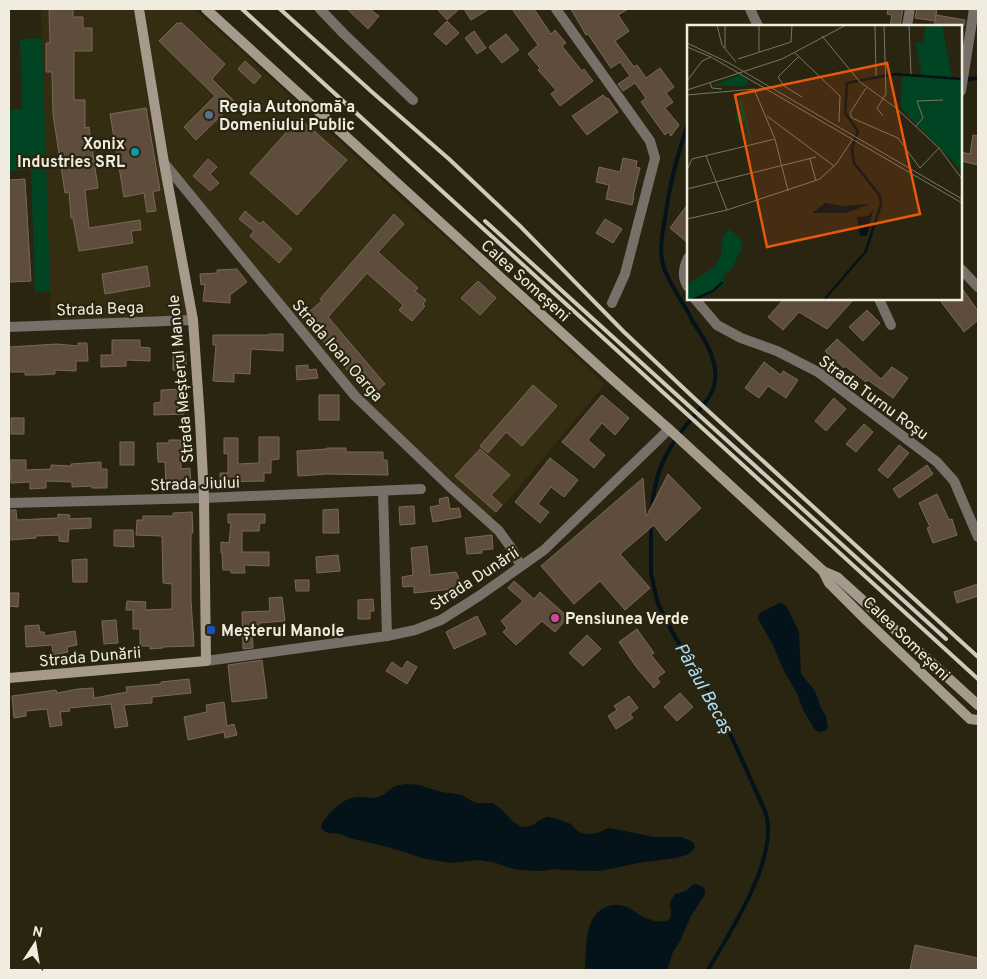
<svg xmlns="http://www.w3.org/2000/svg" width="987" height="979" viewBox="0 0 987 979" font-family="Overpass,sans-serif">
<style>
.built{fill:#352d12}
.green{fill:#004424}
.water{fill:#041219}
.lines{fill:none;stroke-linecap:round;stroke-linejoin:round}
.stream{stroke:#041219;stroke-width:4}
.building{fill:#5e4d3d;stroke:#7a6857}
.street{stroke:#776f68;stroke-width:10}
.secondary{stroke:#a69a8d;stroke-width:10}
.rail{stroke:#cecbbc;stroke-width:4}
.service-dot{fill:#5c6f8a;stroke:#2a2511;stroke-width:2}
.culture-dot{fill:#0f9aa8;stroke:#2a2511;stroke-width:2}
.hotel-dot{fill:#d1479c;stroke:#2a2511;stroke-width:2}
.transit-dot{fill:#1a4fb4;stroke:#2a2511;stroke-width:2}
.labels{text-anchor:middle;stroke-width:4.5;stroke-linejoin:round;paint-order:stroke}
.poi-label{font-size:16px;font-weight:bold;fill:#f0ede0;stroke:#2a2511;text-anchor:start}
.street-label{font-size:16px;fill:#f0ede0;stroke:#2a2511}
.water-label{font-size:18px;font-style:italic;fill:#ade0fa;stroke:#2a2511}
.inset-river{fill:none;stroke:#041219;stroke-width:2.5}
.inset-road{fill:none;stroke:#797564;stroke-width:1}
.view{fill:#e8590c;fill-opacity:0.15;stroke:#e8590c;stroke-width:2.5}
.inset-edge{fill:none;stroke:#f0ede0;stroke-width:2.5}
</style>
<rect width="100%" height="100%" fill="#2a2511"/>
<polygon class="built" points="41,9 193,9 226,37 423,218 509,294 605,384 511,497 488,522 355,396 165,164 193,320 51,325"/>
<polygon class="green" points="42,38 50,291 35,292 31,170 9,171 9,110 22,109 20,39"/>
<g class="water">
<polygon points="779,603 786,605 799,632 801,674 815,691 821,708 826,716 828,728 826,730 820,732 816,731 812,725 803,710 797,693 784,671 772,643 758,619 759,614 762,612"/>
<path d="M406,784l13,1 22,7 21,3 12,7 4,1h14l8,5 12,13 8,5 5,1 8,-2 7,-5 8,-3 6,1 17,6 6,7 8,3 13,-1 8,-4 4,-1 44,9h27l12,5 2,5 -6,7 -12,4 -39,5 -38,8 -39,-1 -5,-1 -14,2 -21,-1 -8,-1 -17,-6 -18,-3 -26,3 -26,-4 -38,-12 -39,-9 -8,-4 -13,-1 -4,-2 -3,-3c1,-7 6,-11 10,-16 8,-9 18,-16 31,-15 5,0 10,2 16,0 5,-1 8,-5 13,-8 4,-4 9,-4 15,-5z"/>
<path d="M696,884l7,3 2,2v5l-14,22 -11,25 -7,11 -6,18h-82c1,-13 0,-26 3,-38 4,-20 19,-32 39,-25 5,2 8,5 13,8 6,4 23,10 29,4 4,-4 1,-10 1,-15 1,-4 3,-7 5,-10l11,-3 6,-6z"/>
</g>
<g class="lines">
<g class="stream">
<polyline points="963,80 978,78"/>
<path d="M652,507c3,-32 12,-54 32,-79 10,-13 30,-31 31,-47 3,-21 -11,-43 -22,-59 -2,-3 -3,-7 -5,-10 -9,-15 -18,-28 -24,-44 -6,-18 -1,-37 2,-56 4,-30 12,-59 22,-88"/>
<path d="M651,524v50l7,30 17,33 21,32 28,51 41,91c16,45 -35,121 -57,159"/>
</g>
</g>
<g class="building">
<polygon points="49,9 73,9 73,17 83,17 83,28 92,28 92,51 74,51 74,100 85,100 85,128 89,127 98,188 85,190 89,228 140,220 141,230 131,231 133,243 79,251 73,218 71,218 69,192 65,193 53,114 52,72 46,72 46,43 50,43"/>
<polygon points="347,9 370,9 379,16 368,29"/>
<polygon points="437,9 459,9 447,20"/>
<polygon points="464,9 489,9 471,20"/>
<polygon points="512,9 534,9 551,34 555,30 566,43 562,46 582,71 584,69 593,81 560,106 551,94 556,90 538,70 540,68 528,54 538,45"/>
<polygon points="571,9 628,9 618,15 629,31 615,41 634,67 637,65 646,78 660,68 674,87 666,93 673,102 665,108 679,125 671,136 668,132 665,135 641,102 646,98 635,83 623,91 618,84 630,76 620,62 611,68 588,34 586,35"/>
<polygon points="888,9 903,9 900,26 890,26 892,15 887,14"/>
<polygon points="917,9 937,9 935,21 915,18"/>
<polygon points="936,15 965,20 964,26 934,26"/>
<polygon points="447,21 459,33 446,45 434,34"/>
<polygon points="177,23 182,23 225,64 212,79 235,102 196,140 184,127 215,96 159,41"/>
<polygon points="474,31 486,48 477,54 465,38"/>
<polygon points="506,34 519,50 502,63 489,47"/>
<polygon points="245,61 261,76 254,84 238,69"/>
<polygon points="603,95 607,99 608,98 618,112 587,135 572,116"/>
<polygon points="146,108 160,190 153,192 156,211 147,212 144,193 124,197 110,114"/>
<polygon points="299,118 347,160 297,215 250,173"/>
<polygon points="973,135 978,136 978,165 961,161 961,152 970,154"/>
<polygon points="623,158 637,161 636,167 640,168 633,196 634,196 632,205 606,199 609,185 596,182 599,167 620,172"/>
<polygon points="208,159 217,167 210,174 219,183 210,191 193,176"/>
<polygon points="25,179 31,281 9,282 9,180"/>
<polygon points="688,204 688,243 670,228"/>
<polygon points="245,211 260,224 263,221 292,249 279,263 250,236 254,231 239,219"/>
<polygon points="394,214 404,224 378,252 418,288 415,291 426,300 423,304 425,306 412,321 399,310 403,305 367,273 328,317 385,384 370,397 303,317 322,301 320,299"/>
<polygon points="605,219 622,229 613,243 596,233"/>
<polygon points="147,266 150,286 105,294 102,274"/>
<polygon points="237,269 247,282 230,295 230,303 203,301 205,284 201,285 200,274 217,273 217,270"/>
<polygon points="478,281 496,298 480,315 461,298"/>
<polygon points="961,287 978,311 978,320 964,332 939,299 961,299"/>
<polygon points="784,299 854,299 827,329 799,312 783,330 768,317"/>
<polygon points="867,310 880,323 863,341 849,327"/>
<polygon points="269,334 283,334 283,351 251,349 250,374 234,373 234,382 213,381 216,345 213,345 213,335 269,335"/>
<polygon points="837,339 881,379 892,367 908,378 893,398 868,380 866,382 845,366 844,368 825,351"/>
<polygon points="112,340 140,340 140,347 150,348 150,361 126,360 126,366 101,367 101,355 112,355"/>
<polygon points="78,343 87,343 88,361 76,361 76,371 55,370 55,374 37,375 25,375 25,372 9,372 9,347 57,344 78,346"/>
<polygon points="173,352 186,353 186,371 173,370"/>
<polygon points="764,362 781,375 783,371 798,380 786,398 768,386 759,398 745,388"/>
<polygon points="308,365 308,370 316,369 318,378 297,380 296,366"/>
<polygon points="533,385 557,406 522,446 506,432 488,453 480,446"/>
<polygon points="184,389 184,414 154,415 154,403 161,402 161,390"/>
<rect x="319" y="395" width="20" height="25"/>
<polygon points="602,395 629,418 615,435 602,423 588,440 605,455 594,468 562,442"/>
<polygon points="834,398 846,409 826,431 815,421"/>
<rect x="11" y="418" width="13" height="16"/>
<polygon points="864,424 873,432 856,452 846,444"/>
<polygon points="259,437 279,437 279,459 271,460 271,473 264,473 264,481 220,482 220,473 228,473 228,453 224,454 224,438 238,438 238,464 259,463"/>
<polygon points="169,440 181,440 181,469 190,468 191,485 166,487 165,462 158,462 157,443 169,443"/>
<rect x="120" y="442" width="14" height="23"/>
<polygon points="899,445 909,453 888,478 878,470"/>
<polygon points="327,448 346,448 346,452 383,452 383,460 387,460 388,475 327,474 298,476 297,451 327,449"/>
<polygon points="480,449 510,475 491,495 502,505 496,512 455,476"/>
<polygon points="550,458 578,480 564,497 551,487 538,504 549,512 540,523 515,502"/>
<polygon points="10,460 26,460 26,470 51,469 51,465 71,466 71,464 101,462 101,469 107,469 107,488 92,488 92,486 72,487 72,482 46,481 46,488 30,489 30,482 11,483"/>
<polygon points="927,465 933,474 899,498 893,489"/>
<polygon points="668,474 701,508 666,541 654,525 620,554 650,588 625,610 600,581 574,604 541,566 643,478 646,517"/>
<polygon points="937,494 949,520 952,519 957,535 933,543 927,528 930,527 919,503"/>
<polygon points="448,497 450,509 459,508 461,517 433,522 430,507 440,505 439,499"/>
<polygon points="414,506 415,524 400,525 399,507"/>
<polygon points="338,509 339,533 323,533 323,510"/>
<polygon points="9,510 16,510 17,520 58,518 58,514 70,515 69,519 91,518 91,528 69,529 68,542 59,541 59,535 36,536 36,538 9,540"/>
<polygon points="192,512 193,533 191,533 191,600 194,646 163,647 163,648 150,649 150,646 140,646 140,629 133,629 133,610 126,610 127,601 146,602 145,610 172,609 172,584 163,583 162,536 136,535 137,520 143,520 143,516 173,516 173,513"/>
<polygon points="228,514 265,514 265,523 260,523 259,531 242,531 242,552 269,552 269,566 244,565 245,573 231,573 231,570 223,570 222,553 221,553 221,542 229,543 231,523 228,523"/>
<polygon points="114,530 133,530 134,547 114,546"/>
<polygon points="492,535 493,549 482,550 482,553 467,554 465,538"/>
<polygon points="427,546 430,575 456,572 463,588 414,593 414,586 403,587 402,577 413,575 411,548"/>
<polygon points="338,555 340,571 317,573 316,557"/>
<polygon points="87,559 87,582 73,582 72,560"/>
<polygon points="295,580 309,580 309,591 296,591"/>
<polygon points="514,581 534,599 540,592 568,617 555,632 542,621 516,645 503,632 507,628 501,621 523,601 508,588"/>
<polygon points="978,584 978,596 957,603 954,592"/>
<polygon points="9,593 19,593 18,607 9,606"/>
<polygon points="282,597 285,621 259,623 259,630 252,630 253,648 243,649 242,612 270,611 269,598"/>
<polygon points="373,599 374,611 370,611 370,619 358,619 358,600"/>
<polygon points="477,616 486,634 454,649 446,632"/>
<polygon points="116,620 118,643 104,644 102,621"/>
<polygon points="39,625 40,632 44,632 45,636 75,631 77,645 67,647 68,652 53,655 52,645 26,647 25,626"/>
<polygon points="637,629 654,653 651,655 665,672 657,678 660,682 654,688 637,668 619,642"/>
<polygon points="587,635 601,649 583,666 569,653"/>
<polygon points="262,660 267,698 232,702 228,665"/>
<polygon points="407,661 417,667 407,684 386,671 392,662 402,669"/>
<polygon points="189,679 191,693 152,697 152,703 124,705 128,726 115,728 111,704 69,708 70,711 60,712 62,725 50,727 47,709 26,711 26,716 14,718 12,696 56,690 57,693 78,689 93,688 94,698 127,692 126,687 161,684 161,682"/>
<polygon points="680,693 693,707 677,721 664,707"/>
<polygon points="629,696 638,708 630,714 633,718 616,729 608,716 617,710 614,706"/>
<polygon points="224,702 227,726 234,724 237,735 225,738 224,732 188,740 184,717 207,712 206,705"/>
<polygon points="915,945 978,958 978,970 910,970"/>
</g>
<g class="lines">
<g class="street">
<polyline points="320,9 344,34 413,100"/>
<polyline points="556,9 650,141 655,158 625,274 612,303"/>
<polyline points="750,9 758,26"/>
<polyline points="907,26 910,9"/>
<polyline points="961,91 974,9"/>
<polyline points="164,163 355,396 449,486 499,531 512,549 521,566"/>
<path d="M688,258c-5,11 -6,19 0,29"/>
<polyline points="961,269 978,287"/>
<polyline points="695,299 717,325 741,338 777,351 818,372 937,462 954,481 978,537"/>
<polyline points="879,299 891,325"/>
<polyline points="9,327 193,320"/>
<polyline points="383,491 387,636"/>
<polyline points="9,503 204,498 421,489"/>
<polyline points="206,661 387,636 415,630 441,620 479,596 544,550 658,440 669,429"/>
</g>
<g class="secondary">
<polyline points="206,9 610,377 671,431 823,571 837,577 978,705"/>
<polyline points="823,571 829,583 867,621 970,719 978,720"/>
<polyline points="9,678 206,661 204,498 200,420 193,320 164,163 139,9"/>
</g>
<g class="rail">
<polyline points="242,9 978,679"/>
<polyline points="280,9 372,92 449,159 520,226 624,332 694,398 978,657"/>
<polyline points="485,221 946,639"/>
</g>
</g>
<circle class="service-dot" cx="209" cy="115" r="5"/>
<circle class="culture-dot" cx="135" cy="152" r="5"/>
<circle class="hotel-dot" cx="555" cy="618" r="5"/>
<rect class="transit-dot" x="206" y="625" width="10" height="10" rx="2.5"/>
<g class="labels">
<g class="poi-label">
<text x="219" y="112">Regia Autonomă a<tspan x="219" dy="18">Domeniului Public</tspan></text>
<text x="125" y="149" text-anchor="end">Xonix<tspan x="125" dy="18">Industries SRL</tspan></text>
<text x="565" y="624">Pensiunea Verde</text>
<text x="221" y="636">Meșterul Manole</text>
</g>
<g class="street-label">
<text transform="translate(526 280) rotate(42)" y="6">Calea Someșeni</text>
<text transform="translate(100 308) rotate(-2)" y="6">Strada Bega</text>
<text transform="translate(338 350) rotate(49)" y="6">Strada Ioan Oarga</text>
<text transform="translate(180 379) rotate(-95)" y="6">Strada Meșterul Manole</text>
<text transform="translate(874 397) rotate(36)" y="6">Strada Turnu Roșu</text>
<text transform="translate(195 483) rotate(-2)" y="6">Strada Jiului</text>
<text transform="translate(474 578) rotate(-33)" y="6">Strada Dunării</text>
<text transform="translate(907 638) rotate(44)" y="6">Calea Someșeni</text>
<text transform="translate(90 656) rotate(-5)" y="6">Strada Dunării</text>
</g>
<g class="water-label">
<text transform="translate(704 688) rotate(61)" y="6">Pârâul Becaș</text>
</g>
</g>
<g transform="translate(687 25)">
<rect width="275" height="275" fill="#2a2511"/>
<path d="M238,0h17l10,53h10v93l-61,-63 1,-31 20,-3 -7,-31 9,-1zM54,49l7,7 -3,5h-33zM55,75l10,39h-2l-5,-18 -8,2 -2,-10 7,-1 -3,-11zM42,204l10,8 4,7 -11,25 -9,7 2,9 -26,15h-12v-16l27,-17 7,-11 1,-18z" fill="#004424"/>
<path d="M138,178l18,3 27,-2 -24,9h-34zM186,185l-6,26h-7l-3,-19 11,-1z" fill="#041219"/>
<path class="inset-river" d="M6,275l20,-9 10,-9M137,275l42,-49 15,-47 -1,-8 -26,-33 -2,-15 6,-17 -13,-18 2,-30 47,-9 68,5"/>
<path class="inset-road" d="M30,0l5,20 14,17M38,0v23M188,0l1,51M222,0l2,49M135,11l38,46 36,26 43,40 23,31M0,18l42,20 233,136M0,22l24,10M72,27v-27M108,28l45,43 -1,26M111,32l-20,20 6,9 18,11M51,34l53,-17 1,-17M0,56l15,-20 9,-4 251,146M23,58l2,5 10,1M179,63l-16,25 2,5 46,20 22,30 19,-20M67,64l21,50 13,52M0,65l95,-31 64,-34M0,70l68,-6M80,91l67,50M196,91l-6,-8 9,-14 -2,-69M229,101l7,-8 -6,-17 26,-1M19,131l21,54M123,134l6,22M0,145l5,-11 83,-20M0,164l129,-32M0,194l40,-9 93,-31 17,-16 15,-23"/>
<path class="view" d="M200,38l33,151 -153,33 -32,-152z"/>
<rect width="275" height="275" class="inset-edge"/>
</g>
<rect width="987" height="979" fill="none" stroke="#f0ede0" stroke-width="20"/>
<g transform="translate(35 944) rotate(12)" stroke="#2a2511" stroke-width="4" paint-order="stroke">
<path d="M0-4L9 19L0 12L-9 19Z" fill="#f0ede0"/>
<text y="-8" font-size="14" font-weight="bold" text-anchor="middle" fill="#f0ede0">N</text>
</g>
</svg>
